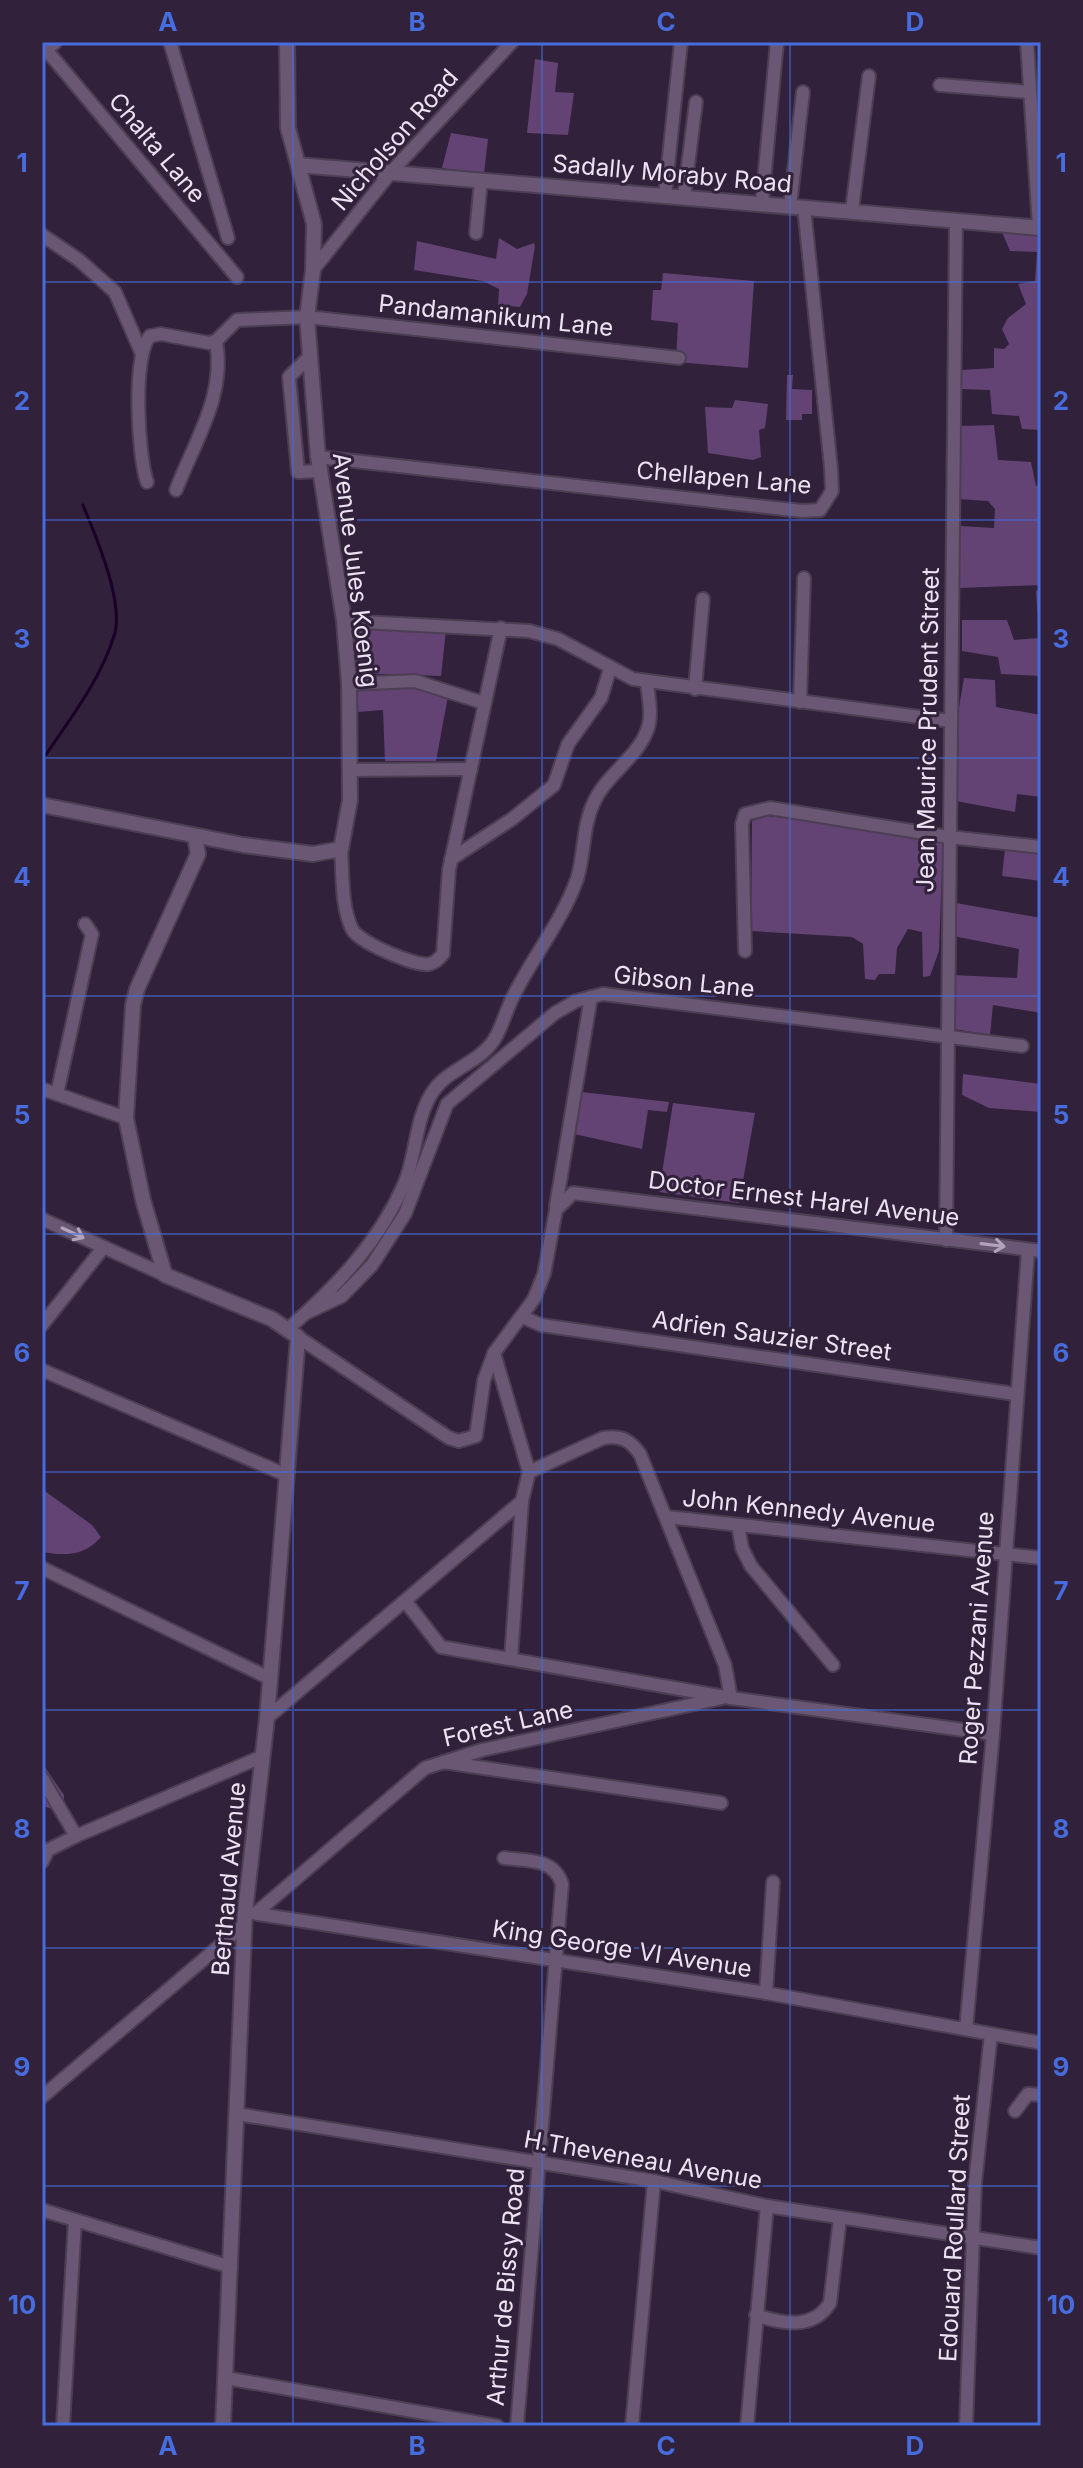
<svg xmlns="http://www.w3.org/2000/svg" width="1083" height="2468" viewBox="0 0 1083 2468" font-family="Inter,sans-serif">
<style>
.green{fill:#624374}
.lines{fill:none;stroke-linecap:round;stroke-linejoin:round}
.stream{stroke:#1a0028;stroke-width:3}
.minor-casing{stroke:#4c3e53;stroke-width:16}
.tertiary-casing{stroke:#4c3e53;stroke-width:18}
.secondary-casing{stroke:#4c3e53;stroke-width:20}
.minor{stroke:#695774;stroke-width:12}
.tertiary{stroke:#695774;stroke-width:14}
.secondary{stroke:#695774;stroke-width:16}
.oneway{stroke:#b1a3b9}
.grid{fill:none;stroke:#466cdd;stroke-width:2;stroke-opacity:0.55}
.labels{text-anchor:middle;stroke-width:6;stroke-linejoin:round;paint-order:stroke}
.street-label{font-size:24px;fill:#ece2f2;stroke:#31213a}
.neatline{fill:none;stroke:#466cdd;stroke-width:3}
.grid-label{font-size:26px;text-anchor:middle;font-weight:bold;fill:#466cdd}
</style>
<rect width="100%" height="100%" fill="#31213a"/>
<g class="green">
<polygon points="535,59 558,63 555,92 574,93 568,135 527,133"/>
<polygon points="451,133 488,139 484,174 442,168"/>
<polygon points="1002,232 1041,236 1041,430 1022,429 1019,416 992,414 990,390 960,389 962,370 994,368 994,348 1004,349 1009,344 1002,329 1008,318 1026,304 1018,284 1035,281 1037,252 1010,251"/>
<polygon points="499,238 517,249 534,243 535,246 527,294 520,307 498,305 499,289 483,281 414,270 417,241 496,259"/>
<polygon points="663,273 754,281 748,368 676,362 678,323 651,320 653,290 661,290"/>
<polygon points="787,375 793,375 792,389 812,390 812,414 802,414 802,420 786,420"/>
<polygon points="735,400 768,404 765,428 759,430 761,457 753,460 708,453 705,407 732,408"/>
<polygon points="994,425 998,460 1031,462 1036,486 1041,484 1041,585 959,588 960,526 994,528 995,509 988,501 957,499 960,426"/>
<polygon points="1041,590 1041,676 1001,674 998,657 962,651 962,620 1007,620 1014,640 1039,638 1036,591"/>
<polygon points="349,624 446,630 441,676 356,673"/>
<polygon points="964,678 995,680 996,707 1041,715 1041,797 1017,794 1015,812 956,801 957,719"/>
<polygon points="409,686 449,691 436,761 385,761 383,710 357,712 355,687"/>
<polygon points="767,816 868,828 943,842 939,951 930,976 923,977 922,932 908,929 897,948 895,974 879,974 875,980 865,979 863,944 852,937 751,931 752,821"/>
<polygon points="1005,849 1041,854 1041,881 1002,876"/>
<polygon points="956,903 1041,918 1041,1013 993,1005 990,1035 954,1029 952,975 1017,978 1019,949 953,936"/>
<polygon points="963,1074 1041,1084 1041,1112 989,1108 962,1095"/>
<polygon points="582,1092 669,1102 667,1112 648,1110 642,1149 574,1134"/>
<polygon points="673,1103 755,1113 739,1203 659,1192"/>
<path d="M42,1489l50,36 9,12c-17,19 -35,19 -59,15z"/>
<polygon points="42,1763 64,1795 64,1812 42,1806"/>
</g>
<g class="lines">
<path class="stream" d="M42,760c26,-38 58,-79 72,-124 11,-33 -18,-99 -31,-131"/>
<defs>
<g id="minor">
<polyline points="170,42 228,238"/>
<polyline points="1027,42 1039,227"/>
<polyline points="44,47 237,277"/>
<polyline points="940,85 1029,92"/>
<polyline points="665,195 681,42"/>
<polyline points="684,197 696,102"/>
<polyline points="762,203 777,42"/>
<polyline points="790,206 803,92"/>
<polyline points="852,210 869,76"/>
<polyline points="476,233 481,180"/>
<polyline points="42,235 79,260 115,292 142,354"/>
<polyline points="313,270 391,172 512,42"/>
<polyline points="310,356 289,377 298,472 320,471"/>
<polyline points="318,457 802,511 820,510 832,491 831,468 804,207"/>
<path d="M147,482c-9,-26 -15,-126 3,-146l11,-2 48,9 7,-2 21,-21 70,-3 372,41"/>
<path d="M176,490c19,-50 50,-94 40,-149"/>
<polyline points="344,621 529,631 558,639 633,679 950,721"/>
<polyline points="349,684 415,681 484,703"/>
<polyline points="695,689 703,599"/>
<polyline points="800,702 804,578"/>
<polyline points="350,770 471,769"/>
<path d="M341,849c2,26 0,57 11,80 6,13 62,37 77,35 6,-1 10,-5 14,-10l6,-84 52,-242"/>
<polyline points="451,859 512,819 554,785 568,744 601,698 610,669"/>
<polyline points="745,951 742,824 745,814 770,808 949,837 1041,847"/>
<polyline points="42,1089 126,1118"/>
<polyline points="57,1094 92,934 85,924"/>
<polyline points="556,1206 591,997"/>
<polyline points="42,1219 165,1275"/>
<polyline points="946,1240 956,221"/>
<polyline points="306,1313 342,1296 372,1265 405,1214 447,1104 555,1013 576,1001 603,994 1022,1046"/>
<polyline points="523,1317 541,1325 1015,1394"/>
<polyline points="42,1325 103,1248"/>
<path d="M289,1328c47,-41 91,-87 116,-146 12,-30 10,-65 29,-92 16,-22 45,-27 60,-50 9,-14 13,-34 22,-49 19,-37 47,-72 61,-112 8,-25 5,-52 17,-77 13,-29 48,-47 55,-78 3,-13 -1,-29 -2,-42"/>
<polyline points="298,1337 449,1438 459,1441 476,1436 484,1380 494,1353 534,1299 544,1274 556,1210 573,1193 1041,1251"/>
<path d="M494,1353l35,119 74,-34c18,-3 27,2 37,16l85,211 6,33"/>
<polyline points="42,1370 284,1474"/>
<polyline points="667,1517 1041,1558"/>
<polyline points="738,1525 742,1548 751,1566 833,1665"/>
<polyline points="42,1568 269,1678"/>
<polyline points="406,1602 441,1647 731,1698 993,1734"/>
<polyline points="511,1659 522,1501"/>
<polyline points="267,1718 522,1501 529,1472"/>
<polyline points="443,1762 721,1803"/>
<polyline points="42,1778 76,1836"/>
<path d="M504,1858c24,3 50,0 58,26l-45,542"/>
<polyline points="42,1862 48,1850 76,1836 261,1757"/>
<polyline points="245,1912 766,1993 1041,2043"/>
<polyline points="256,1913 425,1768 482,1750 722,1698"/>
<polyline points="766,1993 773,1882"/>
<polyline points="966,2029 993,1734 1028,1250"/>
<polyline points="42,2097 244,1925"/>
<polyline points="1015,2111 1028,2094 1041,2095"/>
<polyline points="237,2114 654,2181 767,2206 1041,2248"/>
<polyline points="42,2210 231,2267"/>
<path d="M756,2315c27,9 57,15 74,-12l10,-85"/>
<polyline points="226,2378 497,2426"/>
<polyline points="63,2426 75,2220"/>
<polyline points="632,2426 654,2181"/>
<polyline points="747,2426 767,2206"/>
<polyline points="966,2426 975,2183 991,2034"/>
</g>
<g id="tertiary">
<polyline points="298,165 1041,228"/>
<polyline points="42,805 243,845 313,854 341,849 350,800 349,684 344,621 318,457 307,317 313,270 314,224 288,128 287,42"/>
<polyline points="195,837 198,854 137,989 133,1005 126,1118 143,1200 165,1275 272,1319 298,1337 267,1718 245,1912 223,2426"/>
</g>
<polyline id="secondary" points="42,48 53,42"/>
</defs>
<use href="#minor" class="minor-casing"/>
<use href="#tertiary" class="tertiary-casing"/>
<use href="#secondary" class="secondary-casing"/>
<use href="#minor" class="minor"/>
<use href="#tertiary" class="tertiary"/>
<use href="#secondary" class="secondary"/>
</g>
<defs><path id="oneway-shaft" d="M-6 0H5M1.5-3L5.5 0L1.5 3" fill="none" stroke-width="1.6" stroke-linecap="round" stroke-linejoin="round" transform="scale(2)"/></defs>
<g class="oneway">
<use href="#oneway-shaft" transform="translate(73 1233) rotate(25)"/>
<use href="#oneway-shaft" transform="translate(993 1245) rotate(7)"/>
</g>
<path class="grid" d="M293,42v2384M542,42v2384M790,42v2384M42,282h999M42,520h999M42,758h999M42,996h999M42,1234h999M42,1472h999M42,1710h999M42,1948h999M42,2186h999"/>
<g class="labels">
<g class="street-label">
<text transform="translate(395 140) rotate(-49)" y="8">Nicholson Road</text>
<text transform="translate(157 148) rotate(50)" y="8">Chalta Lane</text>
<text transform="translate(672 174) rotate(5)" y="8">Sadally Moraby Road</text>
<text transform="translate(496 316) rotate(6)" y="8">Pandamanikum Lane</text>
<text transform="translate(724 478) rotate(5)" y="8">Chellapen Lane</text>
<text transform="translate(355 570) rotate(83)" y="8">Avenue Jules Koenig</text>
<text transform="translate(928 730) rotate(-89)" y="8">Jean Maurice Prudent Street</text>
<text transform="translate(684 982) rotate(6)" y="8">Gibson Lane</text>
<text transform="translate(804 1199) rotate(7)" y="8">Doctor Ernest Harel Avenue</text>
<text transform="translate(772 1336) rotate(8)" y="8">Adrien Sauzier Street</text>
<text transform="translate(809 1511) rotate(6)" y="8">John Kennedy Avenue</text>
<text transform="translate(977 1638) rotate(-86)" y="8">Roger Pezzani Avenue</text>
<text transform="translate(508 1724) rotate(-13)" y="8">Forest Lane</text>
<text transform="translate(229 1879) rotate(-85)" y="8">Berthaud Avenue</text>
<text transform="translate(622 1949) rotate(9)" y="8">King George VI Avenue</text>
<text transform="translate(643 2160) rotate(10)" y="8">H.Theveneau Avenue</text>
<text transform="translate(955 2228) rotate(-87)" y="8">Edouard Roullard Street</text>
<text transform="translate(506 2287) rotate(-85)" y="8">Arthur de Bissy Road</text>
</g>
</g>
<rect width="1083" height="2468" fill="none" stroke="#31213a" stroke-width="88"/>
<rect x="44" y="44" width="995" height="2380" class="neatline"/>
<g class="grid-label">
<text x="168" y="31">A</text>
<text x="417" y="31">B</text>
<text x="666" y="31">C</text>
<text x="915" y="31">D</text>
<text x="22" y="172">1</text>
<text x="1061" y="172">1</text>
<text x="22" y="410">2</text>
<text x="1061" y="410">2</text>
<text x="22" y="648">3</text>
<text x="1061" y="648">3</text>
<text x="22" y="886">4</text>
<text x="1061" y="886">4</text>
<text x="22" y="1124">5</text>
<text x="1061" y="1124">5</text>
<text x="22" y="1362">6</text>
<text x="1061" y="1362">6</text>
<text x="22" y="1600">7</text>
<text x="1061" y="1600">7</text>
<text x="22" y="1838">8</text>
<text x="1061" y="1838">8</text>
<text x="22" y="2076">9</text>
<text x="1061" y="2076">9</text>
<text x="22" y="2314">10</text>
<text x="1061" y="2314">10</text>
<text x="168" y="2455">A</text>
<text x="417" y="2455">B</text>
<text x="666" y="2455">C</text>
<text x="915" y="2455">D</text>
</g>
</svg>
